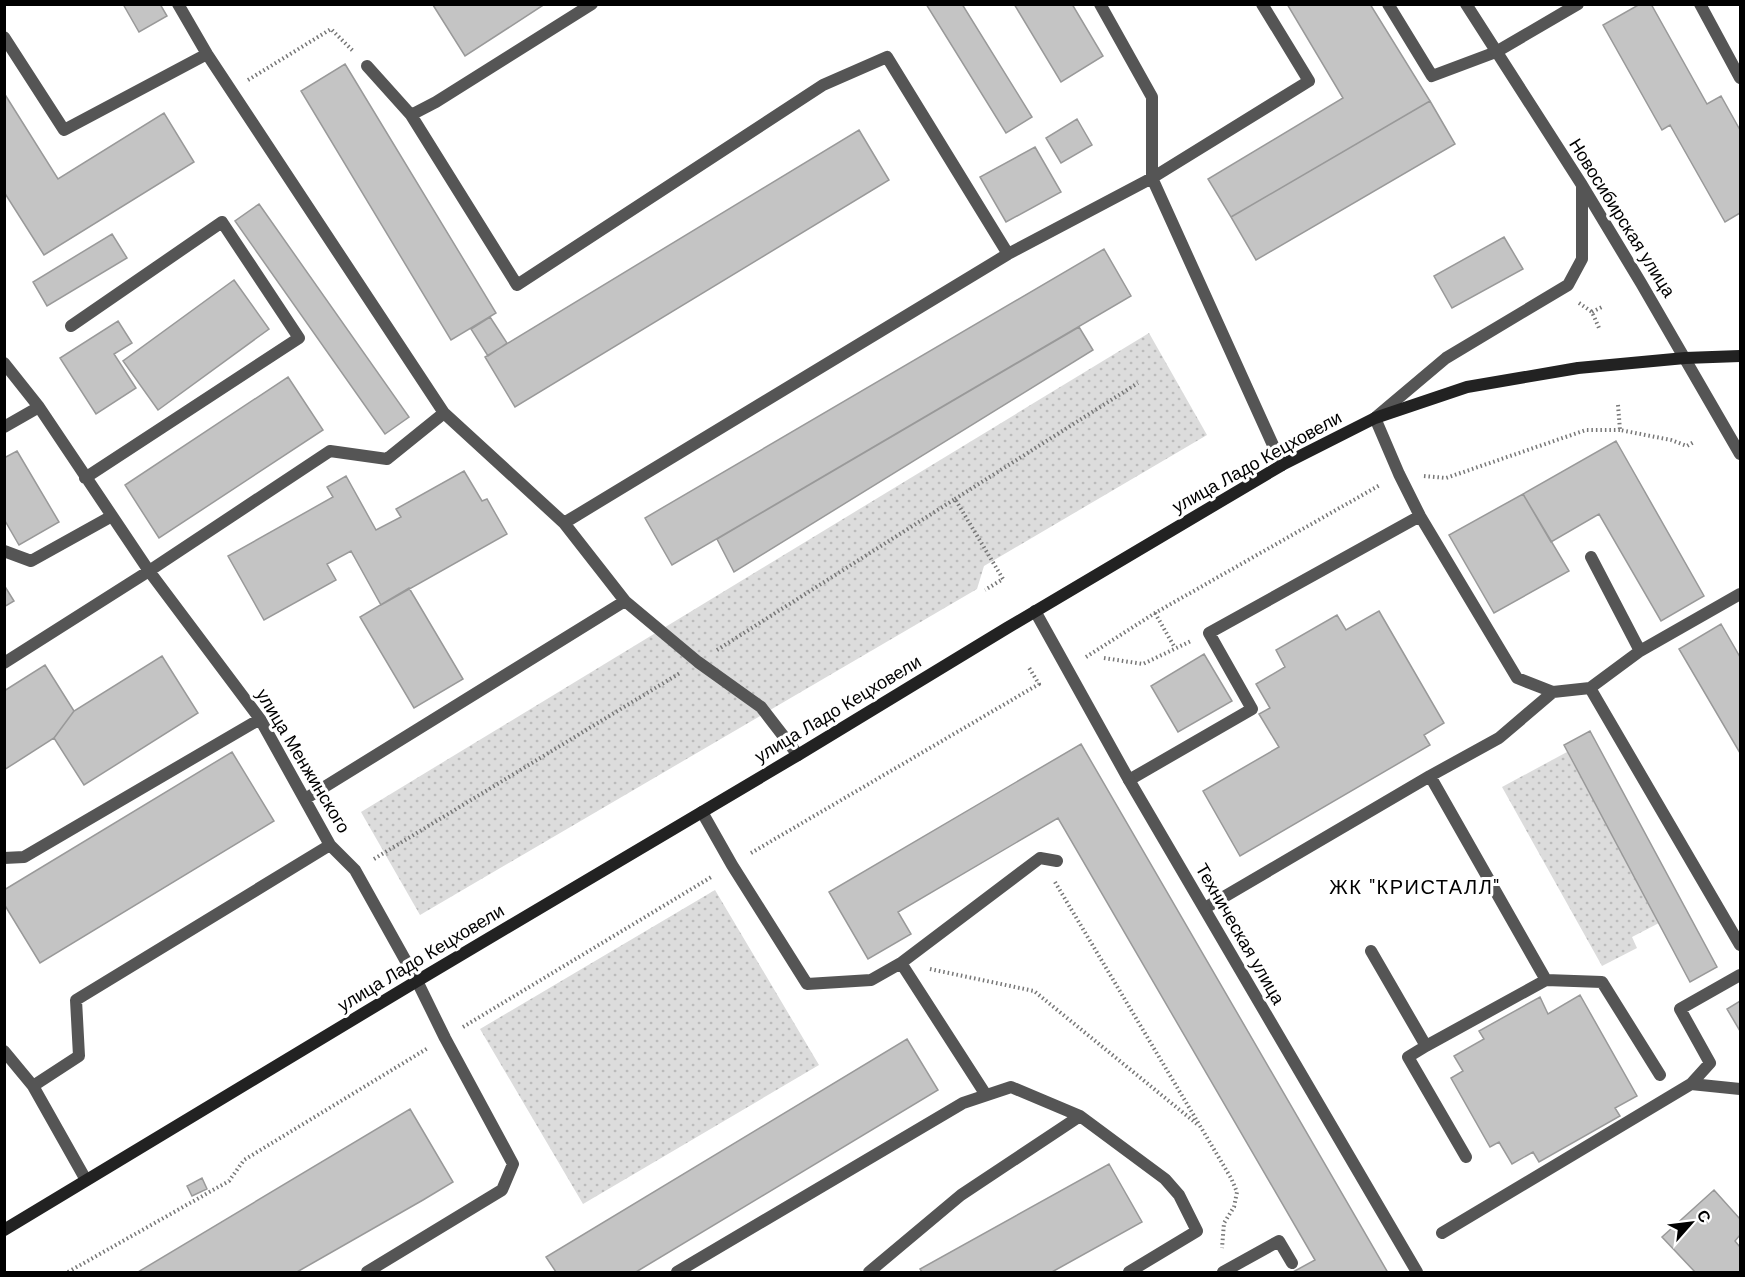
<svg xmlns="http://www.w3.org/2000/svg" width="1745" height="1277" viewBox="0 0 1745 1277" font-family="'DM Sans',sans-serif">
  <style>
    .grass { fill: url(#grass-dots) }
    .building { fill: #c4c4c4; stroke: #999; stroke-width: 1.5 }
    .lines { fill: none; stroke-linecap: round; stroke-linejoin: round }
    .path { stroke: #777; stroke-width: 4; stroke-dasharray: 1.5 3; stroke-linecap: butt }
    .lane { stroke: #555; stroke-width: 12 }
    .street { stroke: #555; stroke-width: 12 }
    .secondary { stroke: #222; stroke-width: 12 }
    .labels { text-anchor: middle; dominant-baseline: central; stroke-width: 6; stroke-linejoin: round; paint-order: stroke }
    .street-label { font-size: 18px; fill: #000; stroke: #fff }
    .neighbourhood-label { font-size: 20px; letter-spacing: 1.5px; fill: #000; stroke: #fff }
  </style>
  <defs>
    <pattern id="grass-dots" width="8" height="8" patternUnits="userSpaceOnUse" patternTransform="scale(1.5)"><rect width="8" height="8" fill="#dcdcdc"/><path d="M2 2h.1M6 6h.1" fill="none" stroke="#bbb" stroke-width="1.8" stroke-linecap="round"/></pattern>
  </defs>
  <rect width="100%" height="100%" fill="#fff"/>
  <path class="grass" d="M1149 333 1207 435 984 566 977 589 420 915 361 812Z
    M1567 752 1659 923 1632 937 1637 948 1602 966 1502 787Z
    M715 890 819 1065 583 1204 480 1029Z"/>
  <path class="building" d="M123 4H160L167 16 139 32Z
    M434 4H545L465 56 433 5Z
    M926 4H962L1032 117 1006 133Z
    M1014 4H1072L1103 56 1061 82Z
    M1287 4H1370L1430 101 1231 217 1208 179 1343 98Z
    M1640 4H1651L1707 104 1721 96 1740 130V213L1725 222 1670 125 1662 130 1603 25Z
    M345 64 496 313 451 340 301 91Z
    M4 93 58 179 164 113 194 162 44 255 4 192Z
    M1430 101 1455 144 1256 260 1231 217Z
    M1077 119 1092 145 1061 163 1046 138Z
    M859 130 889 180 515 407 485 357Z
    M1035 147 1061 192 1006 222 980 177Z
    M259 204 409 417 385 434 235 221Z
    M112 234 127 258 47 306 33 282Z
    M1504 237 1523 269 1452 308 1434 276Z
    M1104 249 1131 296 672 565 645 518Z
    M234 280 269 329 158 410 123 361Z
    M490 317 507 343 488 356 471 329Z
    M118 321 132 343 114 354 136 388 96 414 60 358Z
    M1079 327 1093 350 734 572 717 539Z
    M288 377 323 430 159 538 125 485Z
    M1616 441 1704 596 1661 621 1599 514 1551 542 1523 494Z
    M17 451 59 522 19 545 4 519V458Z
    M464 471 482 501 487 499 507 534 381 605 351 551 327 564 336 580 264 620 228 556 333 497 327 487 346 476 376 530 401 517 396 509Z
    M1523 494 1569 571 1494 613 1449 535Z
    M4 585 14 601 4 607Z
    M409 588 463 679 414 708 360 617Z
    M1379 611 1444 723 1424 735 1430 745 1240 856 1203 791 1279 747 1259 714 1270 708 1256 684 1285 667 1276 650 1337 615 1346 630Z
    M1721 624 1740 657V753L1679 649Z
    M1204 654 1232 701 1178 732 1151 686Z
    M162 656 198 713 84 785 54 738 74 711Z
    M45 665 74 711 54 738 4 770V691Z
    M1590 731 1717 967 1690 982 1564 745Z
    M1081 744 1387 1271 1384 1272H1293L1315 1260 1058 818 898 912 911 934 868 959 829 892Z
    M232 752 274 821 40 963 4 904V890Z
    M1580 995 1637 1096 1615 1108 1620 1116 1539 1162 1533 1152 1512 1164 1499 1142 1490 1147 1451 1078 1463 1071 1454 1056 1484 1039 1479 1031 1540 997 1548 1014Z
    M1740 1001V1031L1727 1009Z
    M907 1039 938 1090 636 1272H556L546 1257Z
    M410 1109 453 1182 423 1200 297 1272H138Z
    M1109 1164 1142 1222 1052 1272H922L920 1269Z
    M202 1178 207 1189 192 1196 187 1186Z
    M1714 1190 1740 1219V1235L1735 1241 1740 1247V1272H1695L1662 1237Z"/>
  <g class="lines">
    <path class="path" d="M248 80 331 29 354 52
      M1579 303 1592 312 1599 328
      M1592 312 1604 306
      M1618 405 1620 430 1671 440 1687 446 1694 442
      M1424 476 1446 478 1586 430H1620
      M955 499 1138 383
      M1155 613 1175 648
      M717 650 955 499 1003 579 985 590
      M1086 657 1155 613 1380 485
      M1104 658 1143 664 1191 641
      M751 853 1039 684 1028 666
      M374 859 680 673
      M1055 882 1231 1178 1237 1192 1234 1207 1224 1223 1222 1248
      M930 969 1034 991 1197 1124
      M463 1027 713 876
      M68 1272 229 1181 244 1160 428 1048"/>
    <path class="lane" d="M178 4 207 54 444 413 564 523 625 601 698 662 761 707 798 755
      M1100 4 1152 97V178L1282 465
      M1388 4 1432 76 1496 52 1578 4
      M1700 4 1740 78
      M4 37 64 130 207 54
      M367 66 411 115 517 285 823 85 887 57 1008 254
      M411 115 436 102 592 4
      M71 326 222 222 299 338 85 478
      M4 363 39 407 149 571 260 719 330 845 355 870 417 981 445 1038 513 1164 502 1190 367 1272
      M1375 418 1399 474 1420 516 1517 678 1553 692 1590 688 1740 945
      M4 427 39 407
      M564 523 1008 254 1152 178 1309 81 1262 4
      M4 551 31 561 112 516
      M1591 557 1640 651
      M4 663 149 571 330 451 387 459 444 413
      M1590 688 1640 651 1740 594
      M1430 776 1499 738 1553 692
      M1129 780 1252 709 1209 633 1420 516
      M305 799 625 601
      M702 812 732 865 807 984 871 980 901 963 1040 858 1057 861
      M4 858 24 857 260 719
      M1205 908 1430 776 1546 980 1426 1046 1371 951
      M901 963 986 1095
      M1740 975 1680 1009 1710 1063 1691 1084 1740 1089
      M1546 980 1602 982 1660 1075
      M1426 1046 1408 1057 1466 1157
      M4 1051 33 1086 86 1180
      M33 1086 79 1056 76 1000 330 845
      M1442 1233 1691 1084
      M677 1272 963 1103 1011 1087 1080 1116 1165 1179 1179 1195 1197 1231 1129 1272
      M869 1272 961 1195 1080 1116
      M1223 1272 1279 1241 1292 1263"/>
    <path class="street" d="M1466 4 1582 185 1641 283 1740 454
      M1376 417 1446 358 1568 285 1582 259V186
      M1035 611 1129 780 1417 1272"/>
    <path class="secondary" d="M4 1230 417 981 798 755 1007 628 1282 465 1375 418 1467 387 1578 368 1685 358 1740 356"/>
  </g>
  <g class="labels">
    <g class="street-label">
      <text transform="translate(1622 218) rotate(58)">Новосибирская улица</text>
      <text transform="translate(1257 462) rotate(-29)">улица Ладо Кецховели</text>
      <text transform="translate(838 709) rotate(-31)">улица Ладо Кецховели</text>
      <text transform="translate(303 761) rotate(59)">улица Менжинского</text>
      <text transform="translate(1240 934) rotate(60)">Техническая улица</text>
      <text transform="translate(421 958) rotate(-31)">улица Ладо Кецховели</text>
    </g>
    <g class="neighbourhood-label">
      <text x="1415" y="887">ЖК "КРИСТАЛЛ"</text>
    </g>
  </g>
  <rect width="1745" height="1277" fill="none" stroke="#000000" stroke-width="12"/>
  <g transform="translate(1691 1223) rotate(62)" stroke="#ffffff" stroke-width="4.5" paint-order="stroke">
  <path d="M0-4.5L10 22L0 15L-10 22Z" fill="#000000"/>
  <text y="-9" font-size="16" font-weight="bold" text-anchor="middle" fill="#000000">С</text>
  </g>
</svg>
